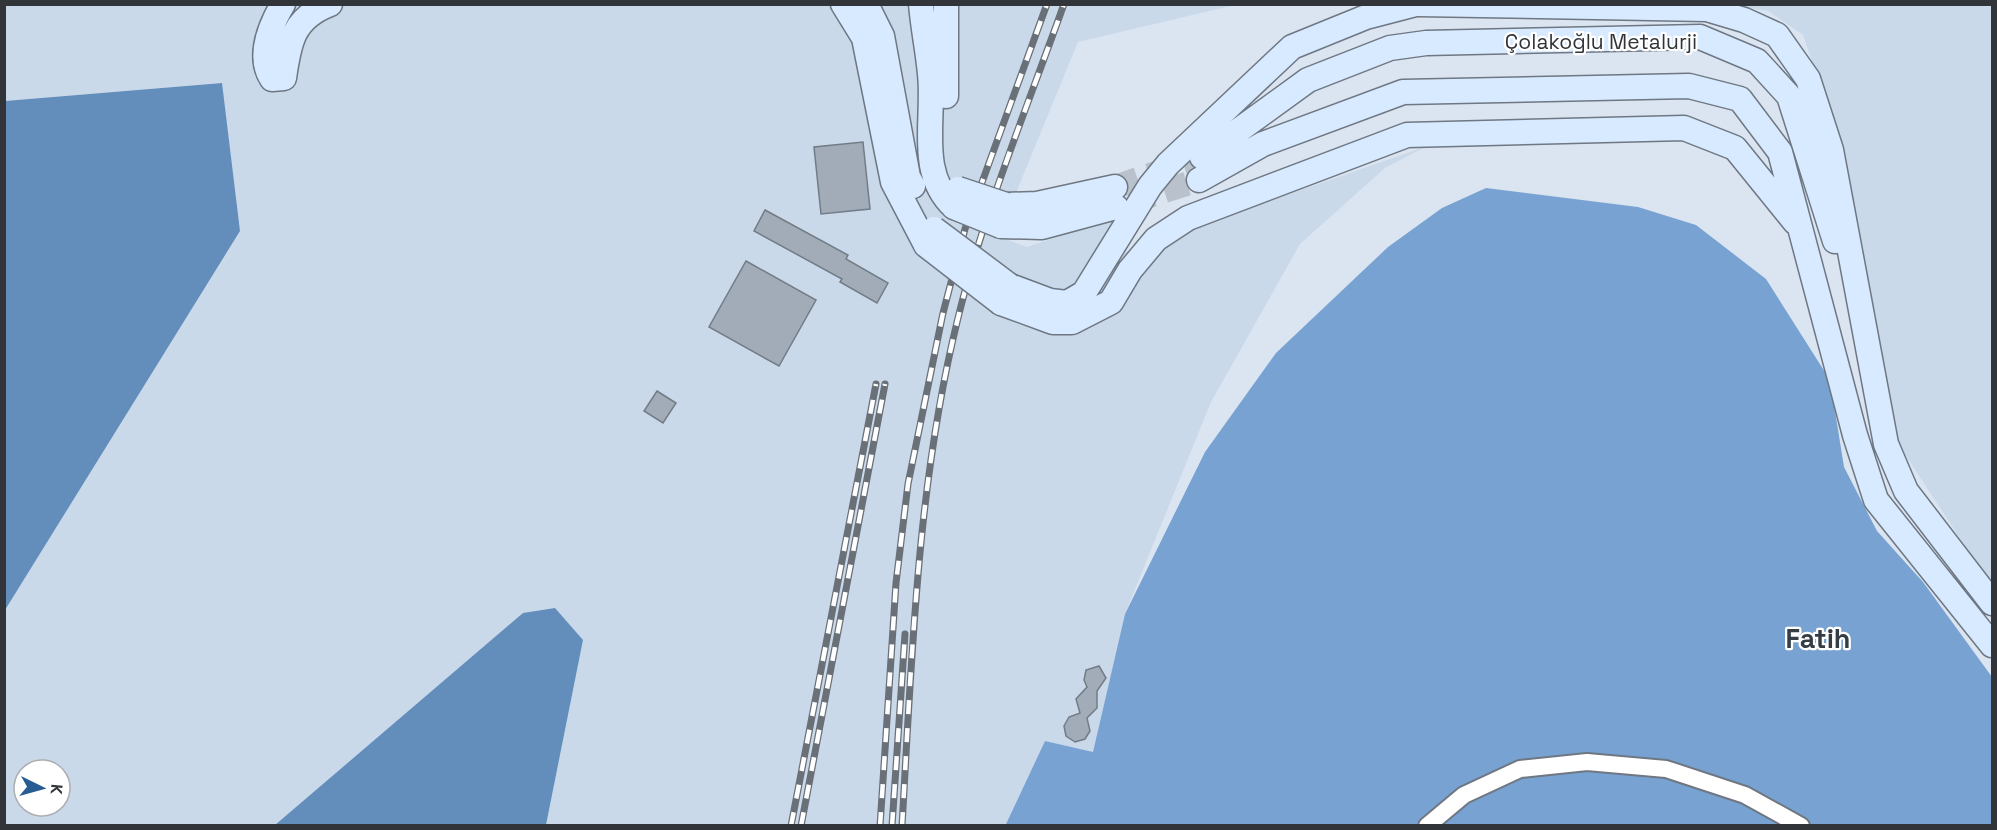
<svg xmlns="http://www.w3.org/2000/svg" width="1997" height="830" viewBox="0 0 1997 830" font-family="'Space Grotesk',sans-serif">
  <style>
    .built { fill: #cad9ea; fill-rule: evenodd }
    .forest { fill: #78a2d2 }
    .water { fill: #638dbb }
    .building { fill: #a2acb8; stroke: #727c86; stroke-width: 1.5 }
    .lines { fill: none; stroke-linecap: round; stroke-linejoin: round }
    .secondary-tunnel { stroke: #b9c2cc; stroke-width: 24; stroke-dasharray: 24 12; stroke-linecap: butt }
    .street-casing { stroke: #6e7782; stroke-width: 20 }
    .secondary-casing { stroke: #6e7782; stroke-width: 27 }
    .street { stroke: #fff; stroke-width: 16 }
    .secondary { stroke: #d7eaff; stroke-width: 24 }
    .rail-casing { stroke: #6a7077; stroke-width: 7 }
    .rail { stroke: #fff; stroke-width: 4.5; stroke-dasharray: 14; stroke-linecap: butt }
    .secondary-bridge-casing { stroke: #6e7782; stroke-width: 27; stroke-linecap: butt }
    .secondary-bridge { stroke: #d7eaff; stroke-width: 24 }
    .labels { text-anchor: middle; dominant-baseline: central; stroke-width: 4.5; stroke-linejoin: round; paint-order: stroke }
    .street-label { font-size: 21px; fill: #31353a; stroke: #fff }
    .district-label { font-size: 27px; font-weight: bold; fill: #343c46; stroke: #fff }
  </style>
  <rect width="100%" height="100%" fill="#dbe5f1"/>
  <path class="built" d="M5 5H1235L1078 42 1013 200 992 234 1027 247 1121 215 1122 253 1427 146 1385 168 1300 244 1211 402 1125 614 1093 753 1045 741 1005 825H546L583 640 523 613 275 825H5L4 610 240 231 221 83 5 101ZM24 770H60V806H24Z
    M1730 5H1992V587L1898 444 1843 153 1803 35 1768 11Z"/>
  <path class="forest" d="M1486 188 1638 207 1696 225 1766 279 1830 380 1844 467 1877 531 1923 582 1992 677V825L1005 826 1045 741 1093 752 1125 614 1205 452 1276 353 1388 247 1442 208Z"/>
  <path class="water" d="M222 83 240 231 5 610V101Z
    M555 608 583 640 546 825H275L523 613Z"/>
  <path class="building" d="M863 142 870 209 821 214 814 147Z
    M765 210 848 255 846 259 888 283 877 303 840 282 842 279 754 231Z
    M746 261 816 300 779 366 709 327Z
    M657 391 676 403 663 423 644 411Z
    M1099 666 1106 678 1097 691V708L1087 718 1090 731 1085 739 1075 742 1066 736 1064 726 1069 717 1080 713 1076 699 1087 687 1084 680 1086 670Z"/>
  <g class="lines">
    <path class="secondary-tunnel" d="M1115 187 1202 157
      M1130 202 1199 180"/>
    <defs>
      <path id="street" d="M1427 826 1464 795 1520 769 1587 762 1666 769 1745 795 1801 826"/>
      <path id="secondary" d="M283 4C270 26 257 56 272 79L284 78C289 42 293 18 330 4
        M843 4 864 38 893 182 926 245
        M866 4 882 36 908 177 913 186
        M921 4C923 28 928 51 930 74 935 119 917 173 954 207
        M1418 4 1707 9 1744 20 1777 35 1808 79 1831 150 1886 444 1906 491 1992 603
        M946 96V4
        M1202 157 1308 80 1390 48 1426 43 1700 37 1757 61 1789 96 1835 241
        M1199 180 1263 144 1403 92 1689 86 1740 99 1780 152 1855 435 1876 500 1992 645
        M1006 205 1037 204 1115 187
        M1001 226 1042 227 1116 207
        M1010 286 1050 301 1067 303 1084 293 1150 186 1168 164 1292 47 1366 17 1416 4
        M1001 303 1053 322H1072L1111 302 1130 270 1156 239 1188 218 1407 135 1684 128 1735 148 1795 222"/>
    </defs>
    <use href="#street" class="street-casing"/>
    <use href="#secondary" class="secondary-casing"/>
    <use href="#street" class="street"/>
    <use href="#secondary" class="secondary"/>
    <defs>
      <path id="rail" d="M791 826 876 384
        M801 826 885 384
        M880 826 896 583 908 484 943 313 965 229 1047 4
        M892 826 905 634
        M902 826C912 655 917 484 958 318 984 211 1027 108 1064 4"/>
    </defs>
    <use href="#rail" class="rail-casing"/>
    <use href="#rail" class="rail"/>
    <defs>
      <path id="secondary-bridge" d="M958 189 1006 205
        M954 207 1001 226
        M934 229 1010 286
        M926 245 1001 303"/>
    </defs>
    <use href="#secondary-bridge" class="secondary-bridge-casing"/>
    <use href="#secondary-bridge" class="secondary-bridge"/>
  </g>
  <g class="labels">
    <g class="street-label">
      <text x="1601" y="41">Çolakoğlu Metalurji</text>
    </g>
    <g class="district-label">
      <text x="1818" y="638">Fatih</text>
    </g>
  </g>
  <rect width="1997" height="830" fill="none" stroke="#31353a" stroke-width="12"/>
  <g transform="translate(42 788) rotate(95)"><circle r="28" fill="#ffffff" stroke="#adaeb0" stroke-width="1.5"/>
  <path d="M0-4.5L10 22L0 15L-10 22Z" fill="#255c94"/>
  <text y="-9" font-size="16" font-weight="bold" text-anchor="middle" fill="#31353a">K</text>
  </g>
</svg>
